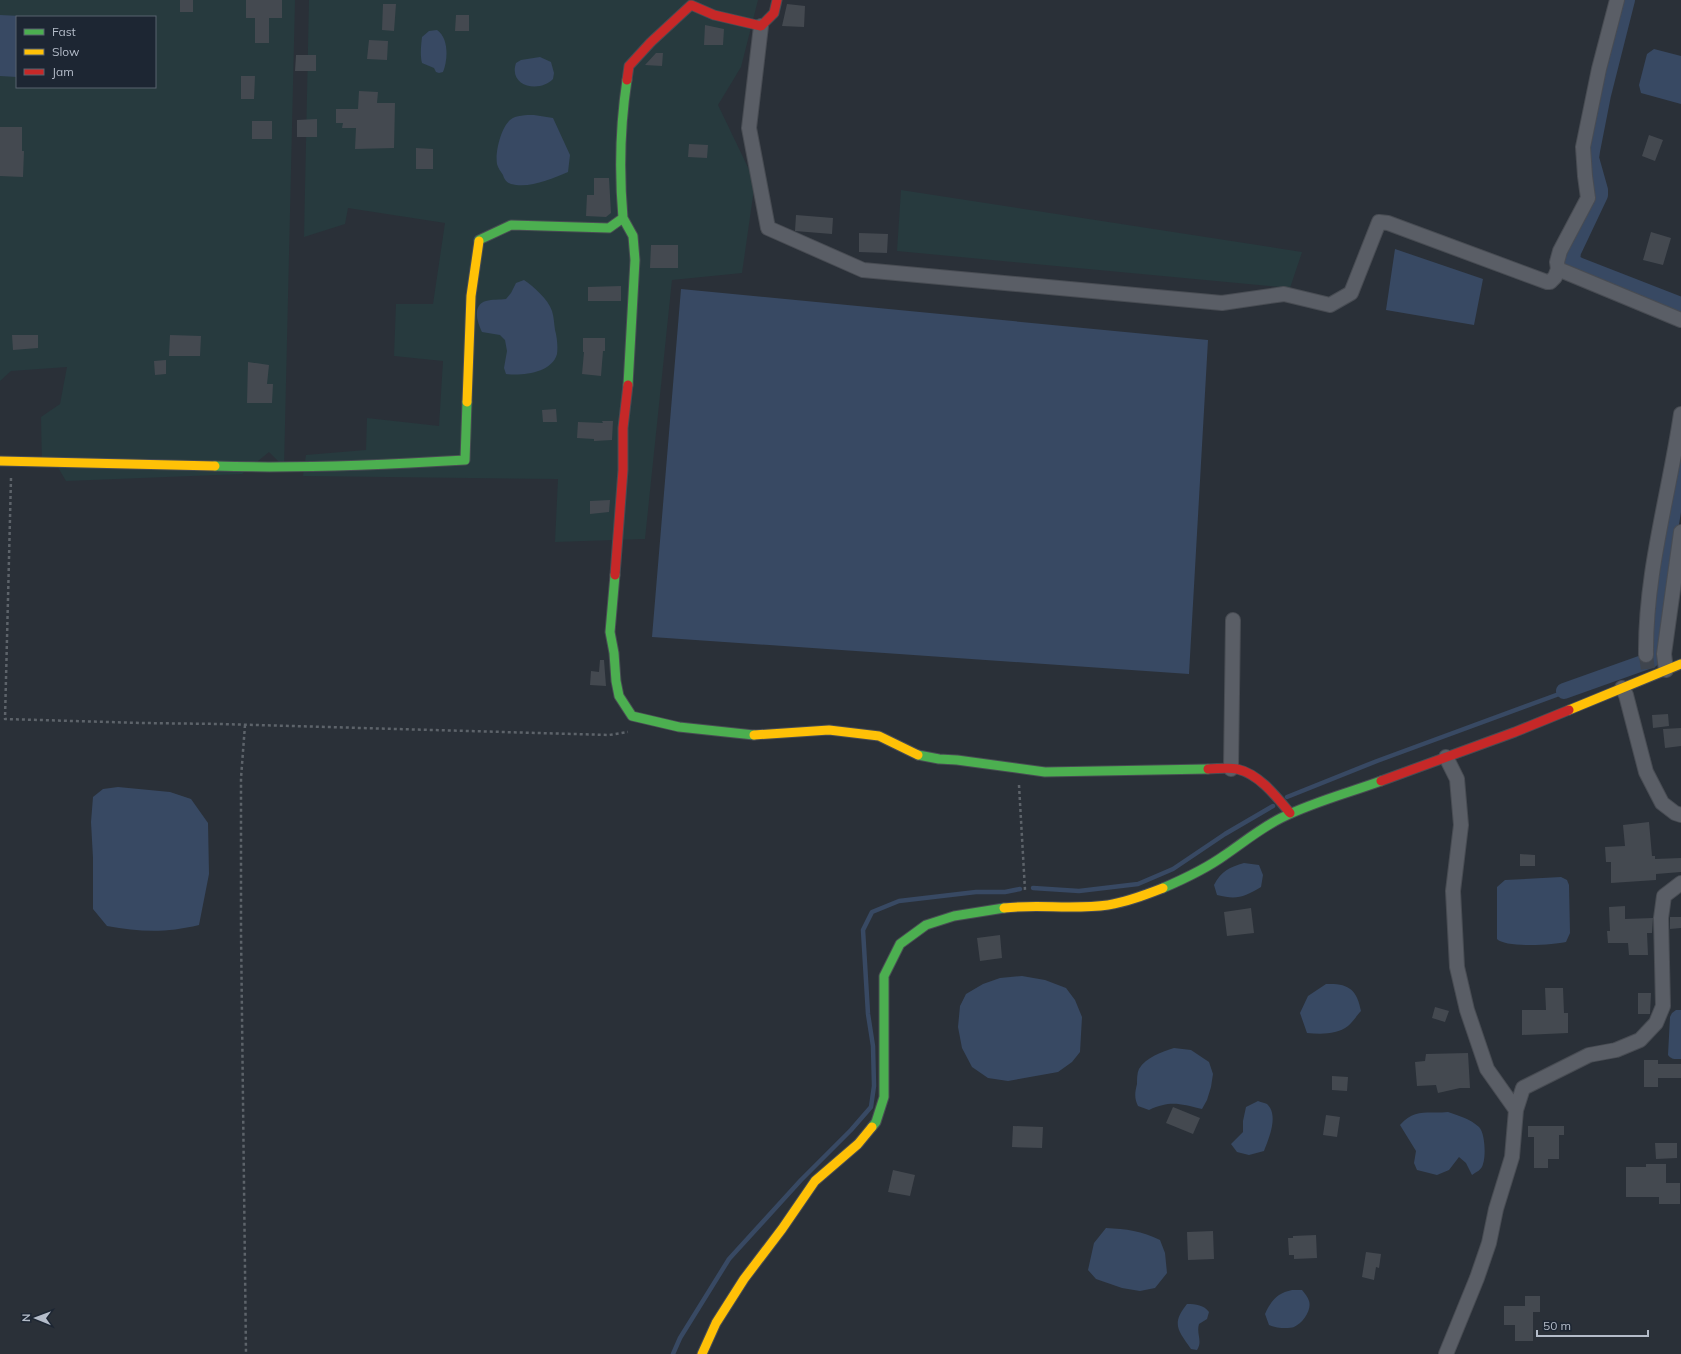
<svg xmlns="http://www.w3.org/2000/svg" width="1681" height="1354" viewBox="0 0 1681 1354" font-family="Mulish,sans-serif">
  <style>
    .green { fill: #273a3e; fill-rule: evenodd }
    .water { fill: #384963 }
    .lines { fill: none; stroke-linecap: round; stroke-linejoin: round }
    .stream { stroke: #384963; stroke-width: 4.5 }
    .canal { stroke: #384963; stroke-width: 16 }
    .building { fill: #444950 }
    .street-tunnel { stroke: #3f454e; stroke-width: 14; stroke-dasharray: 14 7; stroke-linecap: butt }
    .street-casing { stroke: #484c53; stroke-width: 16 }
    .fast-casing { stroke: #484c53; stroke-width: 11 }
    .slow-casing { stroke: #484c53; stroke-width: 11 }
    .jam-casing { stroke: #484c53; stroke-width: 11 }
    .path { stroke: #5d636a; stroke-width: 2.5; stroke-dasharray: 3 3; stroke-linecap: butt }
    .street { stroke: #5a5e66; stroke-width: 14 }
    .fast { stroke: #4caf50; stroke-width: 9 }
    .slow { stroke: #ffc107; stroke-width: 9 }
    .jam { stroke: #c62828; stroke-width: 9 }
  </style>
  <rect width="100%" height="100%" fill="#2a3038"/>
  <path class="green" d="M0 0H295L284 467 269 452 242 474 66 481 56 464 42 466 41 417 60 404 67 367 11 371 0 381ZM17 17H155V87H17Z
    M309 0H758L741 67 718 105 755 182 742 273 672 280 645 539 555 542 558 479 303 476 306 455 366 450 367 418 439 426 443 361 394 356 396 304H433L445 223 348 208 345 224 304 237Z
    M901 190 1302 252 1290 288 897 251Z"/>
  <path class="water" d="M0 15 41 17H17V77L0 76Z
    M437 30C449 38 448 60 443 72L439 73 436 72 434 68 422 63C420 55 421 46 422 37L429 31Z
    M1654 49 1681 56V104L1641 93 1639 85 1647 54Z
    M540 57 551 62 554 73 553 79C540 93 508 87 516 63L521 60Z
    M534 115 553 118 570 155 568 172C551 179 529 189 511 184 507 183 504 179 503 175 501 172 498 168 497 164 495 152 501 128 510 120 516 115 526 115 534 115Z
    M1395 249 1483 279 1474 325 1386 310Z
    M524 280C534 287 548 299 552 311 554 317 554 324 555 330 557 337 558 347 557 354 552 373 522 376 506 374L504 368 507 351 505 340 500 335 482 332C477 322 472 305 486 301 492 299 500 300 506 299L511 293 516 283Z
    M681 289 1208 340 1189 674 652 637Z
    M118 787 170 792 191 799 208 823 209 874 199 925C166 933 140 932 107 926L93 909V858L91 822 93 797 103 789Z
    M1244 863 1259 865 1263 875 1261 887C1244 897 1237 900 1217 895L1214 885C1221 871 1230 867 1244 863Z
    M1561 877 1567 880 1569 885 1570 933 1566 942C1554 945 1505 948 1497 939V887L1505 880Z
    M1022 976 1045 980 1066 988 1075 1000 1082 1017 1080 1052 1072 1062 1058 1072 1008 1081 988 1078 972 1067 962 1048 958 1027 960 1006 966 994 983 984 1000 978Z
    M1326 984C1348 983 1357 989 1361 1011 1357 1015 1353 1022 1348 1026 1337 1035 1320 1034 1307 1033L1300 1013 1308 996Z
    M1676 1010H1681V1059C1675 1059 1672 1060 1668 1055L1670 1017 1672 1013Z
    M1174 1048 1191 1050 1209 1062 1213 1074 1211 1087 1207 1100 1202 1109C1180 1104 1171 1100 1149 1110L1138 1106C1134 1098 1135 1092 1137 1084 1137 1079 1137 1073 1139 1069 1146 1057 1162 1052 1174 1048Z
    M1258 1101C1260 1102 1265 1103 1267 1104 1279 1115 1269 1138 1264 1151L1249 1155 1237 1152 1231 1144 1243 1132V1121L1246 1107Z
    M1448 1112C1460 1116 1470 1119 1479 1127 1485 1133 1486 1156 1483 1164 1482 1170 1476 1172 1472 1175L1466 1163 1459 1157 1449 1170 1437 1175 1417 1170 1414 1163 1416 1151 1400 1125C1415 1108 1428 1114 1448 1112Z
    M1106 1228C1126 1229 1142 1231 1160 1240L1165 1253 1167 1273 1155 1288 1140 1291 1122 1288 1096 1279 1088 1270 1094 1243Z
    M1292 1290H1302C1305 1294 1308 1297 1309 1301 1312 1310 1303 1323 1294 1327 1288 1329 1275 1328 1269 1325L1265 1314C1271 1300 1278 1293 1292 1290Z
    M1187 1304C1196 1304 1204 1305 1209 1312L1207 1319 1199 1324C1196 1334 1203 1341 1197 1350L1191 1349C1178 1330 1171 1324 1187 1304Z"/>
  <g class="lines">
    <path class="stream" d="M1287 797 1377 761 1570 690
      M1033 888 1079 891 1138 884 1173 869 1225 834 1273 806
      M673 1354 680 1338 729 1259 801 1180 851 1130 871 1107 874 1086 873 1046 868 1014 863 930 872 912 899 901 976 892H1005L1020 889"/>
    <path class="canal" d="M1627 0 1603 95 1592 151 1591 158 1600 190V195L1573 252 1572 261 1578 265 1681 305
      M1564 691 1651 660 1659 595 1681 464"/>
  </g>
  <path class="building" d="M180 0H193V12H180Z
    M246 0H282V18H269V43H255V18H246Z
    M383 4H396L394 31 382 30Z
    M787 4 805 6 804 27 782 26Z
    M456 15H469V31H455Z
    M705 25 724 29 723 45H704Z
    M369 40 388 41 387 60 367 59Z
    M656 53H663L662 66 645 65Z
    M296 55H316V71H295Z
    M241 76H255L254 99H241Z
    M359 91 378 92 377 103H395L394 148 355 149 356 128H342L343 123H336V109H358Z
    M317 119V137H297V120Z
    M252 121H272V139H252Z
    M0 127H22V151H24L23 177 0 176Z
    M1649 135 1663 140 1655 161 1642 156Z
    M689 144 708 145 707 158 688 157Z
    M416 148 433 149V169H416Z
    M594 178H609L611 213 606 217 586 216 587 195H594Z
    M796 215 833 218 832 234 795 231Z
    M1651 232 1671 238 1663 265 1643 260Z
    M859 233 888 234 887 253 859 252Z
    M651 245H678V268H650Z
    M621 286V301H588V287Z
    M12 335H38V348L13 350Z
    M170 335 201 336 200 356H169Z
    M583 338H605V351H603L601 376 582 374 584 352H583Z
    M166 360V374L155 375 154 361Z
    M248 362 269 365 267 384H273L272 403H247Z
    M556 409 557 422H543L542 410Z
    M602 421H613L612 440 594 441V439L577 438 578 422 603 423Z
    M610 500 609 512 590 514V501Z
    M600 660H604L606 686 590 685 591 671 599 672Z
    M1668 714 1669 726 1653 728 1652 715Z
    M1681 728V746L1665 748 1663 729Z
    M1649 822 1652 856H1655V859L1681 858V872L1656 874V880L1611 883V862H1606L1605 847 1625 846 1623 825Z
    M1520 854 1535 855V866H1520Z
    M1625 906V919L1653 918 1652 933H1647L1648 955H1629L1628 943H1608L1607 931H1610L1609 907Z
    M1251 908 1254 933 1227 936 1224 912Z
    M1670 917H1681V928L1670 929Z
    M1000 935 1002 958 980 961 977 938Z
    M1545 988H1563L1564 1013H1568V1033L1522 1035V1010H1546Z
    M1638 993H1651L1650 1014H1638Z
    M1435 1007 1449 1011 1445 1022 1432 1018Z
    M1468 1053 1470 1088H1460L1438 1093 1436 1085 1417 1086 1415 1062 1425 1061 1426 1054Z
    M1644 1060H1658V1064H1681V1078H1658V1087H1644Z
    M1332 1076 1348 1077 1347 1091 1332 1090Z
    M1173 1107 1200 1118 1193 1134 1166 1123Z
    M1326 1115 1340 1117 1337 1137 1323 1135Z
    M1013 1126 1043 1127 1042 1148 1012 1147Z
    M1528 1126H1564V1135H1559V1159H1548V1168H1534V1137H1528Z
    M1655 1143H1677V1158L1656 1159Z
    M1646 1164H1666V1183H1680V1204H1659V1197H1626V1167H1646Z
    M893 1170 915 1175 910 1196 888 1192Z
    M1213 1231 1214 1259 1188 1260 1187 1232Z
    M1316 1235 1317 1258 1294 1259V1255H1289L1288 1238H1293V1236Z
    M1366 1252 1381 1254 1379 1268 1376 1267 1374 1280 1362 1277Z
    M1525 1296H1540V1312H1533V1341H1515V1325H1504V1306H1525Z"/>
  <g class="lines">
    <path class="street-tunnel" d="M1646 655 1649 677"/>
    <defs>
      <path id="street" d="M1617 0 1599 69 1583 147 1585 176 1588 198 1560 251 1557 262 1558 269 1681 320
        M761 26 749 128 768 228 863 270 1222 303 1284 294 1330 305 1351 293 1379 222 1388 223 1547 282H1550L1555 277 1558 269
        M1646 655C1645 573 1669 495 1681 414
        M1666 670 1664 654 1681 532
        M1622 688 1626 695 1646 772 1662 803 1675 813 1681 815
        M1446 757 1457 779 1461 825 1453 891 1457 967 1467 1010 1487 1069 1516 1110
        M1231 769 1233 620
        M1446 1354 1477 1278 1489 1243 1496 1209 1512 1157 1516 1110 1523 1088 1589 1055 1616 1050 1640 1040 1656 1023 1663 1006 1661 918 1664 896 1681 883"/>
      <path id="fast" d="M623 218 633 236 635 260 628 385
        M479 241V240L511 225 609 228 623 218C619 172 620 126 627 80
        M215 466C298 469 382 465 465 460L467 402
        M615 575 610 632 614 653 616 681 619 696 632 716 679 727 754 735
        M918 755 939 759 957 760 1045 772 1208 769
        M1163 888C1184 879 1207 868 1225 855 1244 842 1261 828 1281 818 1313 802 1348 793 1381 781
        M872 1127 876 1122 884 1097V976L900 944 926 925 954 916 1004 908"/>
      <path id="slow" d="M467 402 471 296 479 241
        M0 461 215 466
        M1569 710 1681 664
        M754 735 829 730 879 736 918 755
        M1004 908C1038 904 1073 910 1108 905 1127 902 1145 895 1163 888
        M702 1354 716 1323 744 1279 782 1229 815 1181 858 1144 872 1127"/>
      <path id="jam" d="M627 80 629 66 651 42 691 5 714 15 761 26 774 13 777 0
        M615 575 623 470V428L628 385
        M1208 769C1217 769 1228 767 1237 769 1259 774 1276 796 1290 813
        M1381 781 1515 732 1569 710"/>
    </defs>
    <use href="#street" class="street-casing"/>
    <use href="#fast" class="fast-casing"/>
    <use href="#slow" class="slow-casing"/>
    <use href="#jam" class="jam-casing"/>
    <path class="path" d="M11 478 5 719 142 723 221 724 609 735 628 732
      M245 725 241 778V932L246 1354
      M1019 785 1025 890"/>
    <use href="#street" class="street"/>
    <use href="#fast" class="fast"/>
    <use href="#slow" class="slow"/>
    <use href="#jam" class="jam"/>
  </g>
  <rect x="16" y="16" width="140" height="72" fill="#1d2633" stroke="#59626f"/>
  <rect x="24" y="29" width="20" height="6" fill="#4caf50" stroke="#59626f"/>
  <text x="52" y="36" font-size="12" fill="#b4bcc9">Fast</text>
  <rect x="24" y="49" width="20" height="6" fill="#ffc107" stroke="#59626f"/>
  <text x="52" y="56" font-size="12" fill="#b4bcc9">Slow</text>
  <rect x="24" y="69" width="20" height="6" fill="#c62828" stroke="#59626f"/>
  <text x="52" y="76" font-size="12" fill="#b4bcc9">Jam</text>
  <g transform="translate(36 1318) rotate(271)" stroke="#1d2633" stroke-width="3" paint-order="stroke">
  <path d="M0-3L7 15L0 10L-7 15Z" fill="#b4bcc9"/>
  <text y="-6" font-size="11" font-weight="bold" text-anchor="middle" fill="#b4bcc9">N</text>
  </g>
  <path d="M1537 1330v6h111v-6" fill="none" stroke="#b4bcc9" stroke-width="2"/>
  <text x="1543" y="1330" font-size="12" fill="#b4bcc9" stroke="#1d2633" stroke-width="3" paint-order="stroke">50 m</text>
</svg>
